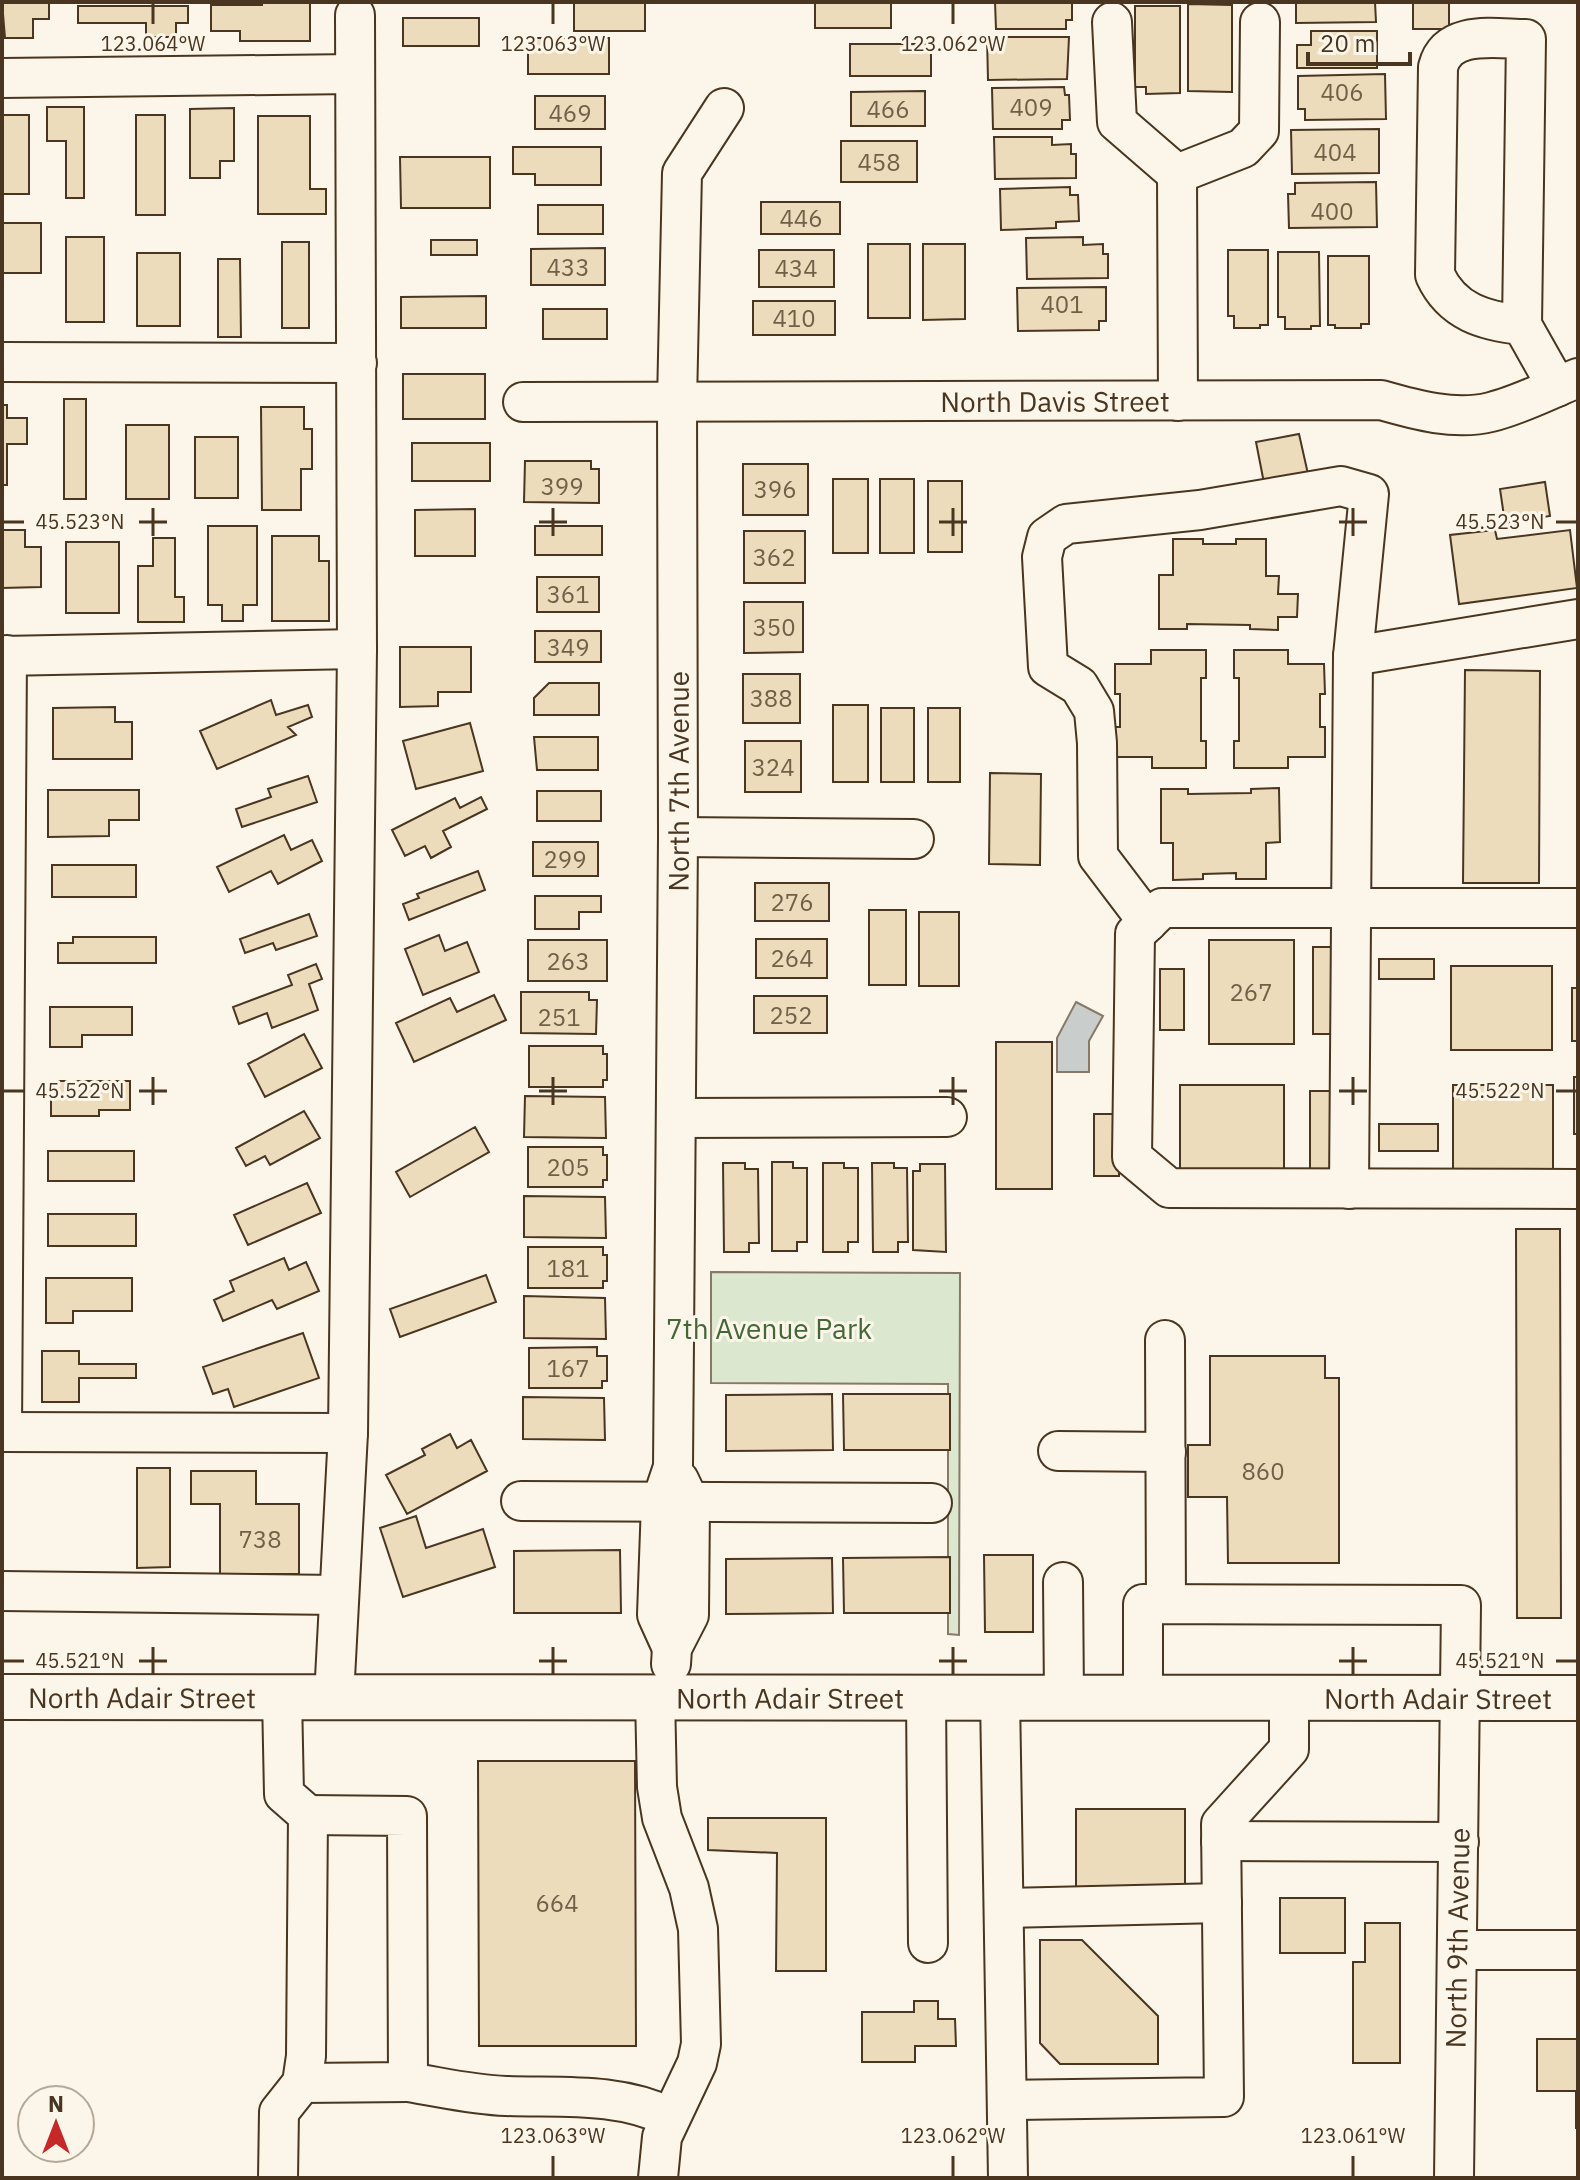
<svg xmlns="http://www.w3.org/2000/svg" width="1580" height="2180" viewBox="0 0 1580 2180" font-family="'IBM Plex Sans',sans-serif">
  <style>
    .green { fill: #dce7d0; stroke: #887966; stroke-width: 2 }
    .water { fill: #c9cecd; stroke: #887966; stroke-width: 2 }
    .building { fill: #ecdcbc; stroke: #4a3520; stroke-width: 2 }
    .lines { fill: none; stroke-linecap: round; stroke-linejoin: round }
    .minor-casing { stroke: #4a3520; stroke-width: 42 }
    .highway-casing { stroke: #4a3520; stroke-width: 48 }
    .minor { stroke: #fbf6e9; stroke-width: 38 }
    .highway { stroke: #fbf6e9; stroke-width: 44 }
    .ticks { fill: none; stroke: #4a3520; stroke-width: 3 }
    .labels { text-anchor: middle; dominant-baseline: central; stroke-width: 6; stroke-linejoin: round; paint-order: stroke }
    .number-label { font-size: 24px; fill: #725f47 }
    .street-label { font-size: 28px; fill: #4a3520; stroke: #fbf6e9 }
    .park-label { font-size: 28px; fill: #436837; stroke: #fbf6e9 }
    .ticks-label { font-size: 20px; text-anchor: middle; fill: #4a3520; stroke: #fbf6e9; stroke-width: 6; stroke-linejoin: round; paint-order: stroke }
  </style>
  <rect width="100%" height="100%" fill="#fbf6e9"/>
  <path class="green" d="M711 1272 960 1273 959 1635 948 1634V1384L711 1383Z"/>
  <path class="water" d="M1076 1002 1103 1016 1089 1041V1072H1057V1038Z"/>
  <path class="building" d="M2 2H49V19H33V38H5Z
    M262 2H310V41H240V31H211V5H262Z
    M574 2H645V31H574Z
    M815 2H891V28H815Z
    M995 2H1072V20H1066V29H996Z
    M1296 2H1375L1376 22 1296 23Z
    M1413 2H1449V29H1413Z
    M1188 4 1232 5V92L1188 91Z
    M78 6H188V23H176V37H146V23H78Z
    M1135 6H1180V93L1146 94V87H1135Z
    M403 18H479V46H403Z
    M1311 31H1377V68H1297V45H1311Z
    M987 37H1069L1067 79 988 80Z
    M528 38H609V74H528Z
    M850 44H931V76H850Z
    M1385 74 1386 119 1305 120V109H1298V76Z
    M1064 87 1065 95H1069L1070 120H1062V129H993L992 88Z
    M925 91V126H851V92Z
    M535 96H605V129H535Z
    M47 107H84V198H66V141H47Z
    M234 108V161H220V178H190V109Z
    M2 115H29V194H3V198Z
    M136 115H165V215H136Z
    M258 116H310V189H326V214H258Z
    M1379 129V173L1292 174 1291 130Z
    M994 137H1052V145L1071 144V154H1076V178L995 179Z
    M841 141H917V182H841Z
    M513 147H601V185H535V174H513Z
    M400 157H490V208H401Z
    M1376 182 1377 227 1289 228 1288 194H1295V183Z
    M1070 187V195H1078L1079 221 1056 222V228L1001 230 1000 189Z
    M761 202H840V234H761Z
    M538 205H603V234H538Z
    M2 223H41V273H2Z
    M66 237H104V322H66Z
    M1083 237V245L1103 244V254H1108V278L1027 279 1026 238Z
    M431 240H477V255H431Z
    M282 242H309V328H282Z
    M868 244H910V318H868Z
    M923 244H965V319L923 320Z
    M605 248V285H531V249Z
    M759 250H834V287H759Z
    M1228 250H1268V325H1260V328H1234V316H1228Z
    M1278 252H1319L1320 326H1311V329H1285V317H1278Z
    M137 253H180V326H137Z
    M1328 256H1369V324H1361V328H1335V325H1328Z
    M218 259H240L241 337H218Z
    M1106 287V321H1099V330L1018 331 1017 288Z
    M486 296V328H401V297Z
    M753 301H835V335H753Z
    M543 309H607V339H543Z
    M403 374H485V419H403Z
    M64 399H86V499H64Z
    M2 405H7V418H27V444H7V485H2Z
    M261 407H304V429H312V469H301V510H262Z
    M126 425H169V499H126Z
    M1299 434 1308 474 1264 483 1256 442Z
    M195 437H238V498H195Z
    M412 443H490V481H412Z
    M525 461H591V469H599V503L524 502Z
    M743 464H808V515H743Z
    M833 479H868V553H833Z
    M880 479H914V553H880Z
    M928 481H962V552H928Z
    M1545 482 1550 516 1505 523 1500 489Z
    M475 509V556H415V510Z
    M208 526H257V605H243V621H222V605H208Z
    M535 526H602V555H535Z
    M2 530H25V547H41V587L2 588Z
    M1495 530 1497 539 1570 530 1577 588 1459 604 1450 535Z
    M744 531H805V583H744Z
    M272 536H319V561H329V621H272Z
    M153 538H175V597H184V622H138V566H153Z
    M1173 539H1203V544H1236V539H1266V576H1279L1278 594H1298L1297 617H1278V630L1250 629V625L1187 624V629H1159V575H1173Z
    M66 542H119V613H66Z
    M537 577H599V612H537Z
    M744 602H803V652L744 653Z
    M535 631H601V662H535Z
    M400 647H471V692H438V706L400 707Z
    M1151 650H1206V678H1201V741H1206V768H1152V757H1115V727H1120V694H1115V664H1151Z
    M1234 650H1288V664H1324L1325 694H1320V727H1325V757H1288V768H1234V741H1239V678H1234Z
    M1465 670 1540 671 1539 883H1463Z
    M743 674H800V723H743Z
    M549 683H599V715H534V698Z
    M271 700 276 715 308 705 312 717 288 727 296 735 217 769 200 731Z
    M833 705H868V782H833Z
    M115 707V722H132V759H53V708Z
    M881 708H914V782H881Z
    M928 708H960V782H928Z
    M470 723 483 771 416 789 403 741Z
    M534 737H598V770H537Z
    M745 741H801V792H745Z
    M990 773 1041 774 1040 865 989 864Z
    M308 776 317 802 242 827 236 809 271 797 268 789Z
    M1279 788 1280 842 1266 843V879H1236V873L1203 874V879L1173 880V843H1161V789H1188V794L1251 793V789Z
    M48 790H139V820H109V836L48 837Z
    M537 791H601V821H537Z
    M481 797 487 809 443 831 451 847 431 858 425 846 405 856 392 830 455 798 460 808Z
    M284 835 291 850 312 840 322 861 278 884 271 871 229 892 217 867Z
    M533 842H598V876H533Z
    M52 865H136V897H52Z
    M478 871 485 890 409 920 403 904 419 898 417 894Z
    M755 883H829V921H755Z
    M535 896H601V912H579V929H535Z
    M869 910H906V985H869Z
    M919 912H959V986H919Z
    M309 914 317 936 276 950 273 943 245 953 240 939Z
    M439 935 445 951 467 942 479 972 423 995 405 949Z
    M73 937H156V963H58V943H73Z
    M756 939H827V978H756Z
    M528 940H607V981H528Z
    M1209 940H1294V1044H1209Z
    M1313 947H1339V1034H1313Z
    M1379 959H1434V979H1379Z
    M316 964 322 979 309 984 318 1010 272 1028 267 1013 239 1024 233 1007 292 985 288 975Z
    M1451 966H1552V1050H1451Z
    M1160 969H1184V1030H1160Z
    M1572 988H1578V1041H1572Z
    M521 992H589V1000H597L596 1034 521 1033Z
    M494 995 506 1020 414 1062 396 1023 450 998 457 1012Z
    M754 996H827V1033H754Z
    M50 1007H132V1035H82V1047H50Z
    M304 1034 322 1068 265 1097 248 1064Z
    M996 1042H1052V1189H996Z
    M529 1046H603V1054H607V1080H603V1087H529Z
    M1574 1077H1578V1134H1574Z
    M51 1081H130V1110H99V1116H51Z
    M1180 1085H1284V1169H1180Z
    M1453 1085H1553V1170H1453Z
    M1310 1091H1339V1172H1310Z
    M525 1096 605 1097 606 1138 524 1137Z
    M304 1111 320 1138 270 1165 265 1156 246 1166 236 1148Z
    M1094 1114H1119V1176H1094Z
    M1379 1124H1438V1151H1379Z
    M475 1127 489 1152 410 1197 396 1172Z
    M528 1147H603V1155H607V1180H603V1187H528Z
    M48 1151H134V1181H48Z
    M772 1162H793V1168H807V1242H797V1251H772Z
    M723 1163H745V1169H758L759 1243H749V1252H724Z
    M823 1163H844V1168H858V1242H848V1252H823Z
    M872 1163H894V1168H907L908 1242H898V1252H873Z
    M920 1164H945L946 1252 913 1250V1171H920Z
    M307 1183 321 1213 248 1245 234 1215Z
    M524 1196 605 1197 606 1238 524 1237Z
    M48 1214H136V1246H48Z
    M1516 1229H1560L1561 1618H1517Z
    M528 1247H603V1255H607V1281H603V1288H528Z
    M284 1258 289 1270 306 1262 319 1291 277 1309 272 1300 223 1321 214 1300 234 1291 230 1281Z
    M486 1275 496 1302 400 1337 390 1309Z
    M46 1278H132V1311H73V1323H46Z
    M524 1296 605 1298 606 1339 524 1338Z
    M303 1333 319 1378 234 1407 228 1389 213 1394 203 1367Z
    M597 1347V1356H607V1381H602V1388H529V1348Z
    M42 1351H79V1364H136V1378H79V1402H42Z
    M1210 1356H1325V1378H1339V1563H1228L1227 1497H1188V1445H1210Z
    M832 1394 833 1450 726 1451V1395Z
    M843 1394H950V1450H844Z
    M523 1397 604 1398 605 1440 523 1439Z
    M450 1434 457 1448 471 1440 487 1471 407 1514 386 1475 425 1455 422 1449Z
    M137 1468H170V1567L137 1568Z
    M191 1471H256V1504H299V1574H220V1504H191Z
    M416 1516 426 1548 483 1529 495 1567 403 1597 380 1528Z
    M620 1550 621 1613H514V1551Z
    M984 1555H1033V1632H985Z
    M950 1557V1613H844L843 1558Z
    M832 1558 833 1613 726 1614V1559Z
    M478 1761H635L636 2046H479Z
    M1076 1809H1185V1892H1076Z
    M708 1818H826V1971H776L777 1853 708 1850Z
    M1280 1898H1345V1953H1280Z
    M1365 1923H1400V2063H1353V1962H1365Z
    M1040 1940H1082L1158 2016V2064H1060L1040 2043Z
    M914 2001H938V2019H955L956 2046H915V2062H862V2012H914Z
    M1537 2039H1578V2128H1576V2091H1537Z"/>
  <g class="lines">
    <defs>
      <g id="minor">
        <path d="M1112 22 1117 122 1177 174"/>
        <path d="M2 78 355 74"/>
        <path d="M1177 174 1178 401"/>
        <path d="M1177 174 1243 148 1259 131 1260 22"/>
        <path d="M1522 325C1484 321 1452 312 1435 275L1438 67C1448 29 1496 39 1526 39L1522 325 1557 387"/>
        <path d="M2 362 357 363"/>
        <path id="s1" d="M523 402 1381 400C1416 410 1455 421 1491 412 1520 405 1550 389 1578 378"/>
        <path d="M2 656 357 649"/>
        <path d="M1353 656 1578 619"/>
        <path d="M678 837 914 839"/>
        <path d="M1578 908H1162L1135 934 1132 1157 1169 1188 1578 1189"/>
        <path d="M1148 922 1098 856 1097 743 1094 711 1079 686 1048 667 1042 557 1047 537 1066 524 1200 510 1341 486 1369 494 1353 656 1349 1189"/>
        <path d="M676 1118 947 1117"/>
        <path d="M1165 1340 1166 1604"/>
        <path d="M2 1432 7 655"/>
        <path d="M2 1432 348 1433"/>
        <path d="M1058 1451 1166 1452"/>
        <path d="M521 1501 932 1503"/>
        <path d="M1063 1582 1064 1697"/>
        <path d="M2 1591 339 1595"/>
        <path id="s2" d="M672 1648 657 1615 661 1503 673 1467 678 837 677 402 682 173 724 108"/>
        <path d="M671 1664 672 1648 689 1615 690 1503 679 1480"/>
        <path d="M655 1696 657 1787 662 1818 689 1888 698 1929 701 2044 697 2063 662 2137 658 2178"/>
        <path d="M334 1697 348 1433 357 649 355 15"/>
        <path d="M926 1697 928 1943"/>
        <path d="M1000 1697 1008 2178"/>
        <path d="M1143 1697V1604L1461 1605 1454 2178"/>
        <path d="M1221 1841 1459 1842"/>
        <path d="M1004 1908 1222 1903"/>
        <path d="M1457 1950H1578"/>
        <path d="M408 2082C440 2087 473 2095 506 2096 561 2098 618 2092 669 2117"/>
        <path d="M302 2083 408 2082 407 1816 308 1815"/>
        <path d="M1007 2100 1224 2097 1221 1824 1289 1749V1698"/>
        <path d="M278 2178 279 2112 302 2083 306 2056 308 1815 284 1794 282 1697"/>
      </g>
      <g id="highway">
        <path id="s3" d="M2 1697 1578 1698"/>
      </g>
    </defs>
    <use href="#minor" class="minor-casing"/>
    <use href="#highway" class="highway-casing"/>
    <use href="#minor" class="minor"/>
    <use href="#highway" class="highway"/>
  </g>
  <path class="ticks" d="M153 4V24M553 4V24M953 4V24M153 508V536M553 508V536M953 508V536M1353 508V536M4 522H24M139 522H167M539 522H567M939 522H967M1339 522H1367M1556 522H1576M153 1077V1105M553 1077V1105M953 1077V1105M1353 1077V1105M4 1091H24M139 1091H167M539 1091H567M939 1091H967M1339 1091H1367M1556 1091H1576M153 1647V1675M553 1647V1675M953 1647V1675M1353 1647V1675M4 1661H24M139 1661H167M539 1661H567M939 1661H967M1339 1661H1367M1556 1661H1576M553 2156V2176M953 2156V2176M1353 2156V2176"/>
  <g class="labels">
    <g class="number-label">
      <text x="1342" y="92">406</text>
      <text x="1031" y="107">409</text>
      <text x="888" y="109">466</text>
      <text x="570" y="113">469</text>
      <text x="1335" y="152">404</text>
      <text x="879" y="162">458</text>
      <text x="1332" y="211">400</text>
      <text x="801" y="218">446</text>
      <text x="568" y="267">433</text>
      <text x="796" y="268">434</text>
      <text x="1062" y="304">401</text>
      <text x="794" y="318">410</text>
      <text x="562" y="486">399</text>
      <text x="775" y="489">396</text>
      <text x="774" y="557">362</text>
      <text x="568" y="594">361</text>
      <text x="774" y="627">350</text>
      <text x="568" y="647">349</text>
      <text x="771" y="698">388</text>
      <text x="773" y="767">324</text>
      <text x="565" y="859">299</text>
      <text x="792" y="902">276</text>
      <text x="792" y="958">264</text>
      <text x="568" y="961">263</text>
      <text x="1251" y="992">267</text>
      <text x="791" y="1015">252</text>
      <text x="559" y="1017">251</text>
      <text x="568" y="1167">205</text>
      <text x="568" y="1268">181</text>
      <text x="568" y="1368">167</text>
      <text x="1263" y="1471">860</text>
      <text x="260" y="1539">738</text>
      <text x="557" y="1903">664</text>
    </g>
    <g class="street-label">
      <text stroke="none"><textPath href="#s1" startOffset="532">North Davis Street</textPath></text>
      <text stroke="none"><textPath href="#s2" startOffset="872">North 7th Avenue</textPath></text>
      <text stroke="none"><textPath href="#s3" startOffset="788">North Adair Street</textPath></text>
      <text stroke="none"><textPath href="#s3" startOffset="140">North Adair Street</textPath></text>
      <text stroke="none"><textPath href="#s3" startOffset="1436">North Adair Street</textPath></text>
      <text transform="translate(1457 1938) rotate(-89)">North 9th Avenue</text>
    </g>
    <g class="park-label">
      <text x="769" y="1328">7th Avenue Park</text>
    </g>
  </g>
  <g class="ticks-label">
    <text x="153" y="51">123.064°W</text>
    <text x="553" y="51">123.063°W</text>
    <text x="953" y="51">123.062°W</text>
    <text x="80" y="529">45.523°N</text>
    <text x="1500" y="529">45.523°N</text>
    <text x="80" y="1098">45.522°N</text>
    <text x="1500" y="1098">45.522°N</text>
    <text x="80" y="1668">45.521°N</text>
    <text x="1500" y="1668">45.521°N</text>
    <text x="553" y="2143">123.063°W</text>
    <text x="953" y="2143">123.062°W</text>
    <text x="1353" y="2143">123.061°W</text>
  </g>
  <rect width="1580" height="2180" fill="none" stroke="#4a3520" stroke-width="8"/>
  <g transform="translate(56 2124)"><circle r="38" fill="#fbf6e9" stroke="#b4a999" stroke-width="2"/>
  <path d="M0-6L14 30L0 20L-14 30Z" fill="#c62828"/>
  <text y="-12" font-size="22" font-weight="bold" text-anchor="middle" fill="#4a3520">N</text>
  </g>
  <path d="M1308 52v12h102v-12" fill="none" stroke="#4a3520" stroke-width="4"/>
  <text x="1320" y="52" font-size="24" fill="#4a3520" stroke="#fbf6e9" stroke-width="6" paint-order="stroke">20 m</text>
</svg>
